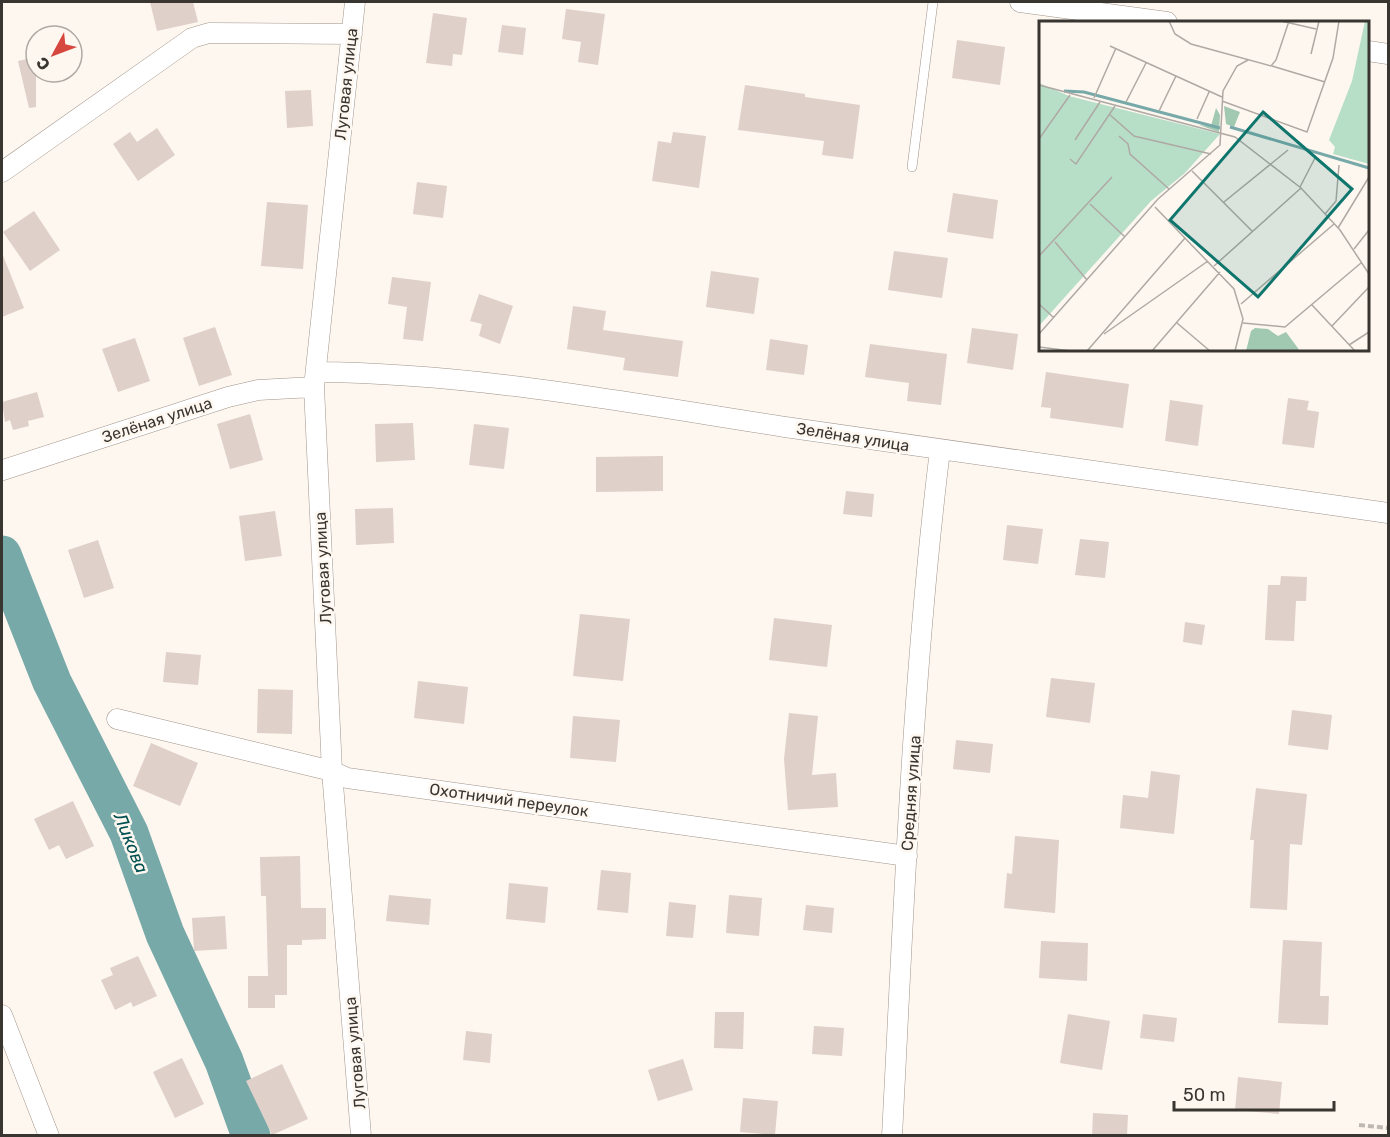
<svg xmlns="http://www.w3.org/2000/svg" width="1390" height="1137" viewBox="0 0 1390 1137" font-family="Rubik,sans-serif">
  <style>
    .lines { fill: none; stroke-linecap: round; stroke-linejoin: round }
    .river { stroke: #77a9a9; stroke-width: 39 }
    .building { fill: #dfd0c9 }
    .lane-casing { stroke: #a0948a; stroke-width: 10 }
    .street-casing { stroke: #a0948a; stroke-width: 21 }
    .path { stroke: #beb8b2; stroke-width: 4; stroke-dasharray: 6 3; stroke-linecap: butt }
    .lane { stroke: #fff; stroke-width: 9 }
    .street { stroke: #fff; stroke-width: 20 }
    .labels { text-anchor: middle; dominant-baseline: central; stroke-width: 5; stroke-linejoin: round; paint-order: stroke }
    .street-label { font-size: 16px; fill: #393530; stroke: #fef7f0 }
    .water-label { font-size: 18px; font-style: italic; fill: #004f51; stroke: #fef7f0 }
    .inset-river { fill: none; stroke: #77a9a9; stroke-width: 3 }
    .inset-road { fill: none; stroke: #afa9a3; stroke-width: 1.5 }
    .view { fill: #0f766e; fill-opacity: 0.15; stroke: #0f766e; stroke-width: 3 }
    .inset-edge { fill: none; stroke: #393530; stroke-width: 3 }
  </style>
  <rect width="100%" height="100%" fill="#fef7f0"/>
  <g class="lines">
    <path class="river" d="M2 555 52 682 129 833 165 934 224 1061 251 1136"/>
  </g>
  <path class="building" d="M150 2H193L198 22 157 31Z
    M566 9 605 14 598 65 578 62 581 42 562 39Z
    M433 13 467 18 462 55 453 54 452 66 426 63Z
    M502 25 526 28 523 55 498 52Z
    M957 40 1005 47 1000 85 952 78Z
    M36 57V107L29 108 18 61Z
    M745 85 805 94V97L860 105 853 159 822 155 824 141 738 130Z
    M311 90 313 126 287 128 285 91Z
    M157 128 175 155 138 181 113 144 130 132 137 142Z
    M673 132 706 136 699 188 652 181 658 141 671 143Z
    M417 182 447 186 443 218 413 214Z
    M953 193 998 200 993 239 947 232Z
    M267 202 308 205 303 269 261 266Z
    M34 211 60 250 30 271 3 232Z
    M894 251 948 258 942 298 888 290Z
    M2 253 24 308 2 317Z
    M711 271 759 278 754 314 706 307Z
    M392 277 431 282 423 341 403 339 407 307 388 304Z
    M479 294 513 306 500 344 479 336 482 324 470 321Z
    M573 306 606 311 603 330 683 341 678 377 623 370 625 358 567 349Z
    M215 327 232 375 199 386 183 338Z
    M972 328 1018 334 1013 370 967 363Z
    M135 338 150 381 118 392 102 349Z
    M770 339 808 345 804 375 766 370Z
    M870 344 947 354 941 405 907 401 909 383 865 377Z
    M1046 372 1129 384 1123 428 1050 418 1051 408 1041 407Z
    M37 392 44 417 28 421 29 426 13 430 10 420 5 422 2 402Z
    M1288 398 1309 401 1307 410 1319 412 1314 448 1282 444Z
    M1170 400 1203 405 1198 446 1165 441Z
    M250 414 263 460 230 469 217 424Z
    M413 423 415 460 376 462 375 424Z
    M474 424 509 428 504 469 469 465Z
    M663 456V491L596 492V457Z
    M846 491 874 494 872 517 843 514Z
    M393 508 394 543 356 545 355 509Z
    M275 511 282 556 245 561 239 516Z
    M1007 525 1043 529 1038 564 1003 560Z
    M1080 539 1109 542 1105 578 1075 575Z
    M98 540 114 588 84 598 68 550Z
    M1281 576 1307 577 1306 601H1296L1294 641 1265 640 1268 585H1280Z
    M580 614 630 619 623 681 573 676Z
    M774 618 832 625 827 667 769 660Z
    M1185 622 1205 625 1202 645 1183 642Z
    M166 652 201 655 198 685 163 682Z
    M1051 678 1095 683 1090 723 1046 717Z
    M418 681 468 687 464 724 414 718Z
    M258 689 293 690 292 734 257 733Z
    M1292 710 1332 715 1328 750 1288 745Z
    M789 713 818 716 812 775 836 773 838 807 788 810 784 759Z
    M573 716 620 720 616 762 570 758Z
    M956 740 993 744 990 773 953 769Z
    M151 743 198 763 180 806 133 786Z
    M1151 771 1180 775 1174 834 1120 828 1123 795 1148 798Z
    M1256 788 1307 794 1302 845 1290 844 1287 910 1250 908 1254 840H1250Z
    M73 801 94 846 66 859 59 845 49 850 34 819Z
    M1015 836 1059 840 1055 913 1004 908 1007 873 1012 874Z
    M300 856 301 908H326V939L302 940V945H287V995H275V1008H248V976H268L266 896H261L260 857Z
    M601 870 631 873 628 913 597 910Z
    M509 883 548 887 545 923 506 919Z
    M389 895 431 899 429 925 386 921Z
    M729 895 762 898 759 936 726 933Z
    M669 902 696 905 693 938 666 936Z
    M806 905 834 908 832 933 803 930Z
    M225 916 227 949 194 951 192 918Z
    M1283 940 1322 942 1320 996H1329L1328 1025 1278 1023Z
    M1041 941 1088 943 1087 981 1039 978Z
    M138 956 157 996 133 1007 131 1002 115 1010 101 980 113 975 110 968Z
    M715 1012H744L743 1049 714 1048Z
    M1068 1014 1110 1021 1102 1070 1060 1063Z
    M1143 1014 1177 1018 1174 1042 1140 1038Z
    M814 1026 844 1028 842 1056 812 1054Z
    M466 1031 492 1034 490 1063 463 1060Z
    M182 1058 204 1104 175 1118 153 1072Z
    M683 1059 693 1090 658 1101 648 1070Z
    M282 1064 308 1119 272 1135 246 1081Z
    M1238 1077 1282 1082 1279 1114 1235 1110Z
    M743 1098 778 1101 775 1135 740 1132Z
    M1093 1113 1128 1115 1127 1136H1092Z"/>
  <g class="lines">
    <defs>
      <path id="lane" d="M912 167 933 2"/>
      <path id="street" d="M355 2 314 387 332 771 361 1136
        M1020 2 1167 22
        M1368 51 1388 54
        M2 172 192 38 209 33 352 34
        M316 372C473 373 630 403 785 427 986 457 1187 486 1388 513
        M3 470 228 397 258 390 314 387
        M117 719 332 771 347 778 907 856
        M2 1015 49 1136
        M892 1136C904 907 912 677 940 450"/>
    </defs>
    <use href="#lane" class="lane-casing"/>
    <use href="#street" class="street-casing"/>
    <path class="path" d="M1359 1125 1388 1128"/>
    <use href="#lane" class="lane"/>
    <use href="#street" class="street"/>
  </g>
  <g class="labels">
    <g class="street-label">
      <text transform="translate(346 84) rotate(-84)">Луговая улица</text>
      <text transform="translate(157 420) rotate(-18)">Зелёная улица</text>
      <text transform="translate(853 437) rotate(9)">Зелёная улица</text>
      <text transform="translate(323 568) rotate(-93)">Луговая улица</text>
      <text transform="translate(911 793) rotate(-86)">Средняя улица</text>
      <text transform="translate(509 800) rotate(8)">Охотничий переулок</text>
      <text transform="translate(355 1053) rotate(-95)">Луговая улица</text>
    </g>
    <g class="water-label">
      <text transform="translate(131 843) rotate(68)">Ликова</text>
    </g>
  </g>
  <g transform="translate(1039 21)">
    <rect width="330" height="330" fill="#fef7f0"/>
    <path d="M326 0H330V143L294 133 296 126 290 119 313 60ZM0 62 30 75 181 113 146 152 112 180 0 305Z" fill="#b7dfc7"/>
    <path d="M185 85 201 91 195 106 187 103ZM177 87 181 94 180 111 160 104 172 105ZM216 307 229 308 239 315 247 311 261 330H207L212 310Z" fill="#a1c8b1"/>
    <path class="inset-river" d="M25 70 45 71 181 107M191 106 330 147"/>
    <path class="inset-road" d="M130 0 136 13 152 23 232 45 237 39 250 0M242 0 277 8M71 25 183 76M272 33 280 0M233 45 286 61M0 64 196 116 262 167 301 209 330 253M55 77 77 27M183 80 268 111 294 37 300 0M87 81 107 42M120 90 137 55M70 93 95 115 172 133M158 98 170 71M80 115 89 123 91 133 130 168M0 118 31 74M36 119 61 81M31 138 37 143 76 85M153 150 214 211M261 166 276 137M185 181 249 129M51 183 86 216M116 186 195 268 204 298 196 330M286 193 297 180 300 144M299 207 330 156M16 221 48 259M315 228 330 209M0 235 73 156M175 245 262 167M0 283 15 297M202 283 295 203M273 284 316 330M138 302 171 330M204 302 246 306 322 242M293 305 330 266M0 313 119 178 181 124 184 70 198 45 209 39M65 313 169 240M310 324 330 311M0 326 32 330M48 330 146 217M113 330 181 251"/>
    <path class="view" d="M224 91 313 168 219 276 131 199Z"/>
    <rect width="330" height="330" class="inset-edge"/>
  </g>
  <rect width="1390" height="1137" fill="none" stroke="#393530" stroke-width="6"/>
  <g transform="translate(54 54) rotate(229)"><circle r="28" fill="#fef7f0" stroke="#afa9a3" stroke-width="1.5"/>
  <path d="M0-4.5L10 22L0 15L-10 22Z" fill="#d6473f"/>
  <text y="-9" font-size="16" font-weight="bold" text-anchor="middle" fill="#393530">С</text>
  </g>
  <path d="M1174 1101v9h160v-9" fill="none" stroke="#393530" stroke-width="3"/>
  <text x="1183" y="1101" font-size="18" fill="#393530" stroke="#fef7f0" stroke-width="4.5" paint-order="stroke">50 m</text>
</svg>
